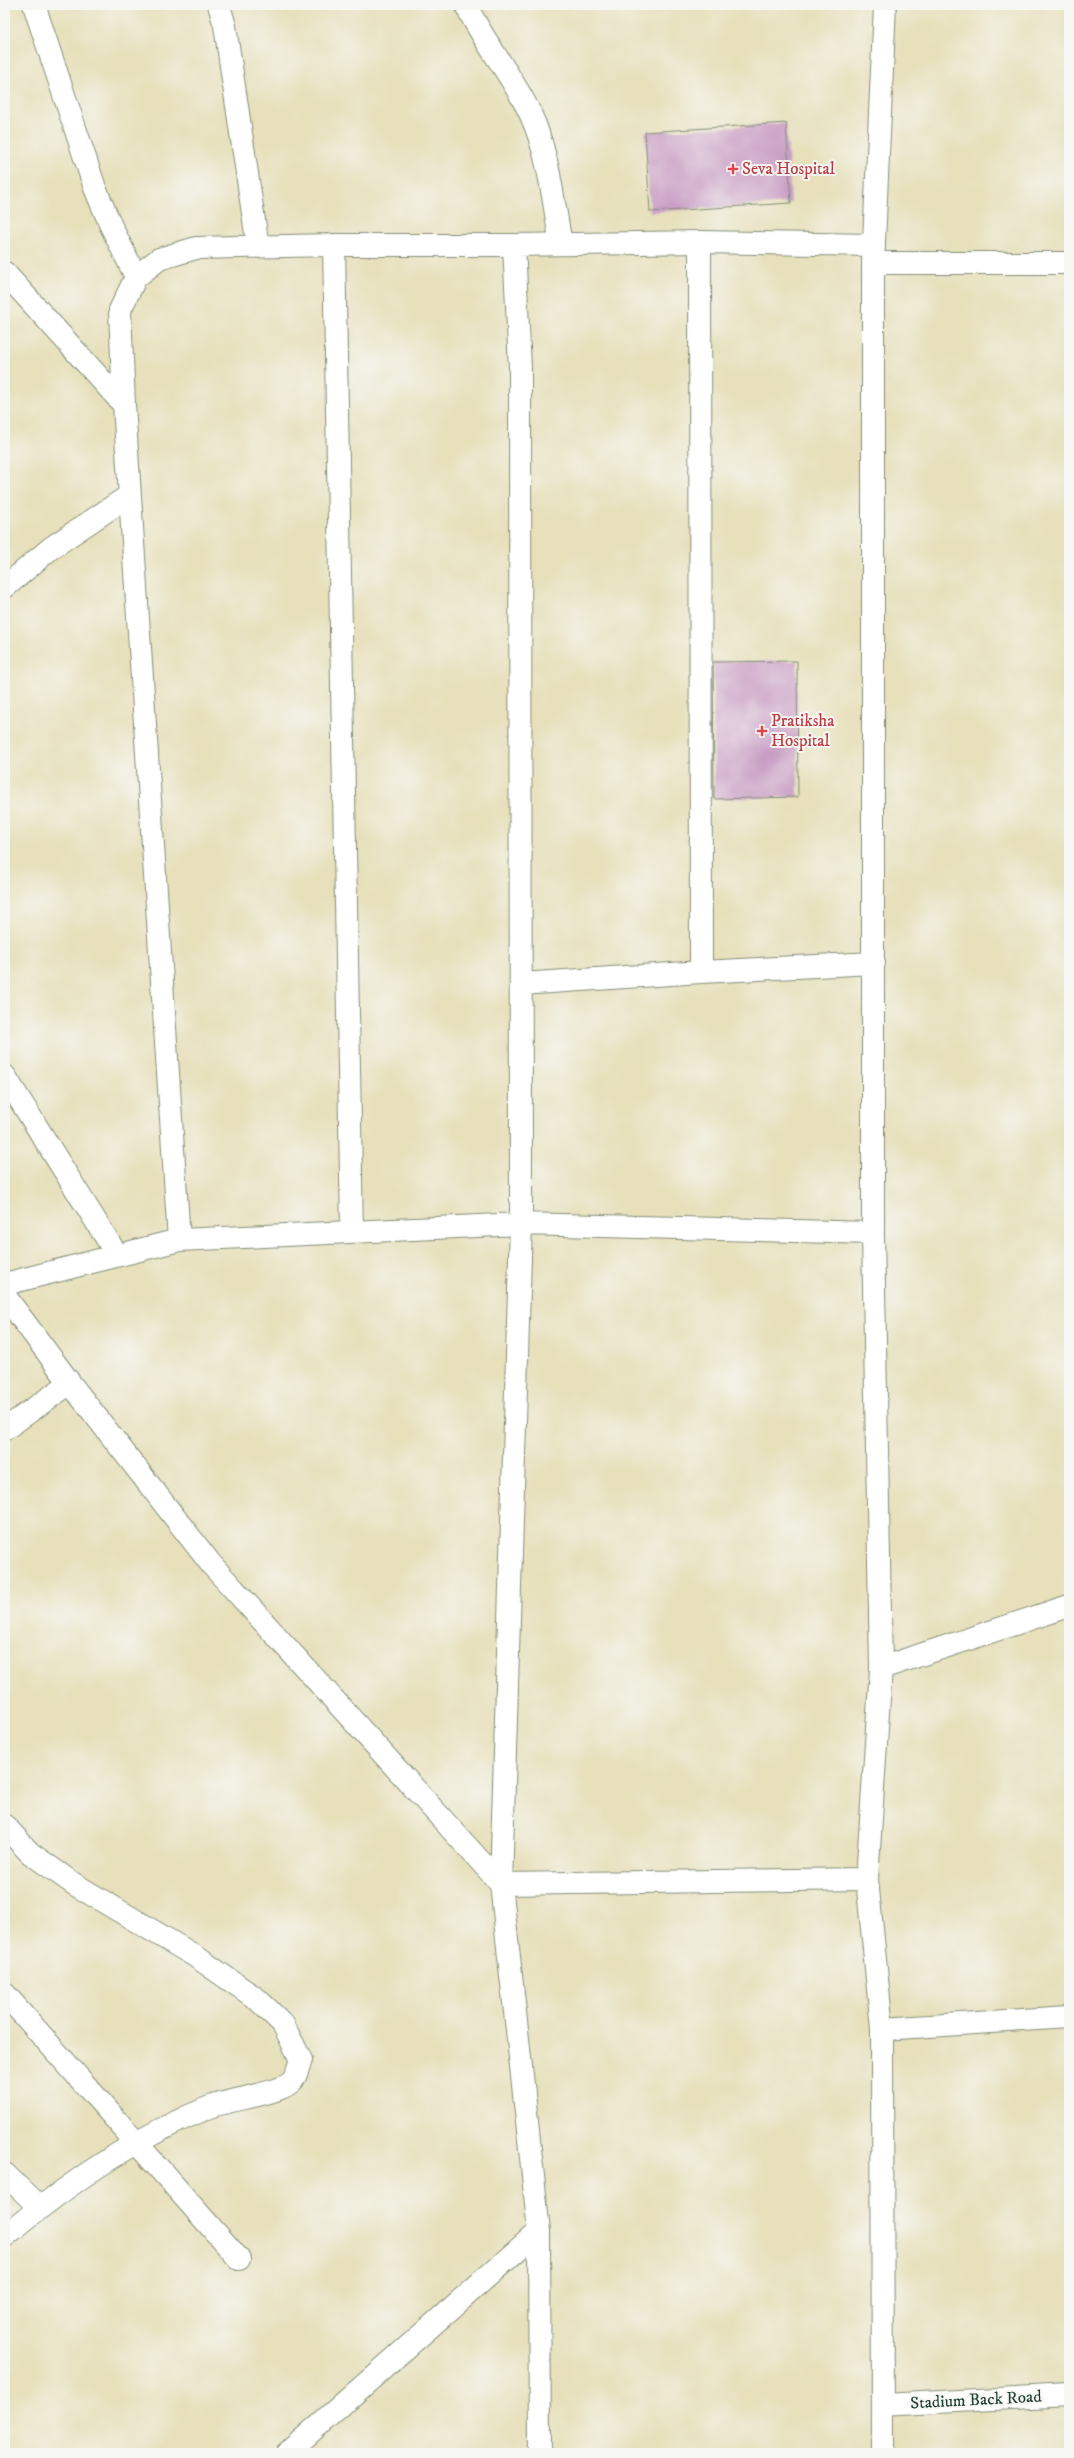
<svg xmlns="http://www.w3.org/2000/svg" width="1074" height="2458" viewBox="0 0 1074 2458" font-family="'IM FELL DW Pica',serif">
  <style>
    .building { fill: #c99ec5 }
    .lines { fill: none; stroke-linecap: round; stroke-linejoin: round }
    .minor-casing { stroke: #838e78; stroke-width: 24 }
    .major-casing { stroke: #838e78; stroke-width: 24 }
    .minor { stroke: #fff; stroke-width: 22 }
    .major { stroke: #fff; stroke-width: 22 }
    .health-dot { fill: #e0444e; stroke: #f6f6f2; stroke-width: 1.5 }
    .labels { text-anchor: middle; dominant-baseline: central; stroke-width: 4; stroke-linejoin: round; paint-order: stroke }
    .health-label { font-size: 17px; fill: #be3a42; stroke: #f6f6f2; text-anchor: start }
    .street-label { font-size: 17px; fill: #1f3d34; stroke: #f6f6f2 }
  </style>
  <rect width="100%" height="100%" fill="#f6f6f2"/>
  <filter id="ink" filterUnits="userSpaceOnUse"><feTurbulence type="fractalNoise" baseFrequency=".025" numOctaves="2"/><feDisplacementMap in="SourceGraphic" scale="8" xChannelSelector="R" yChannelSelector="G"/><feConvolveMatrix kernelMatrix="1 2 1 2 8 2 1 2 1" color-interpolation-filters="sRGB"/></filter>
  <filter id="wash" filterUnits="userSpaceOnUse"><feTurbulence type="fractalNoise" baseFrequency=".012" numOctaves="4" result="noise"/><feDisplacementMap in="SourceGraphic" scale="16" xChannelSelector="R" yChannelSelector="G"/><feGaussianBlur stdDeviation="0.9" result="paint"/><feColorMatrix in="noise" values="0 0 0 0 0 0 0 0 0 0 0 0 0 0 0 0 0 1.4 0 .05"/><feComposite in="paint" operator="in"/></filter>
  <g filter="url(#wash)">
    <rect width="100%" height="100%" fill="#e7e0bb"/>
    <g id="blocks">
      <path class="building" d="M786 123 791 203 650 212 645 132Z
        M797 661 798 797 714 799 713 662Z"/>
    </g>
  </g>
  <g filter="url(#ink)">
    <use href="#blocks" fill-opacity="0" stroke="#838e78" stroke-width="1"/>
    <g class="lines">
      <defs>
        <path id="minor" d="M34 5 95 188 111 226 136 277
          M219 5 225 26 258 247
          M466 5C484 43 512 75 530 113 549 154 553 200 561 244
          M700 242 701 972 874 963
          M334 245 352 1232
          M514 245 520 368 521 1224 501 1884 539 2231 540 2453
          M873 263H1069
          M5 273 124 405
          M5 587 51 548 130 495
          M521 984 701 972
          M5 1076 117 1255
          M873 1233 521 1224 179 1240 124 405 120 310 136 277 159 259 196 248 334 245H514L700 242 874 245
          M5 1284 179 1240
          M5 1296 70 1383 211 1564 501 1884 867 1879
          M5 1429 70 1383
          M881 1668 1069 1606
          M5 1826 30 1853 74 1884 195 1956 257 1999 283 2024 301 2060C298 2066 297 2075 293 2080 283 2094 229 2099 210 2107 135 2137 67 2184 5 2236
          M5 1994 239 2259
          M882 2029 1069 2017
          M5 2174 39 2207
          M883 2405 1069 2395
          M287 2453 539 2231"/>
        <path id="major" d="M883 2453 882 2029 867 1879 881 1668 873 1233V263L885 5"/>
      </defs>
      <use href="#minor" class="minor-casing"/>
      <use href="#major" class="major-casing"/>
      <use href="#minor" class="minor"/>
      <use href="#major" class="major"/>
    </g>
  </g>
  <g class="health-dot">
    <path d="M731 163h4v4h4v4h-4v4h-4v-4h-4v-4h4z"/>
    <path d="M760 725h4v4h4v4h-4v4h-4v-4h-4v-4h4z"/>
  </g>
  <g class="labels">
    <g class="health-label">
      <text x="742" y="169">Seva Hospital</text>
      <text x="771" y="721">Pratiksha<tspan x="771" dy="20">Hospital</tspan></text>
    </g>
    <g class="street-label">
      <text transform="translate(976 2400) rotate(-3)">Stadium Back Road</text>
    </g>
  </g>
  <rect width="1074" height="2458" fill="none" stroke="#f6f6f2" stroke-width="20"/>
</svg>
